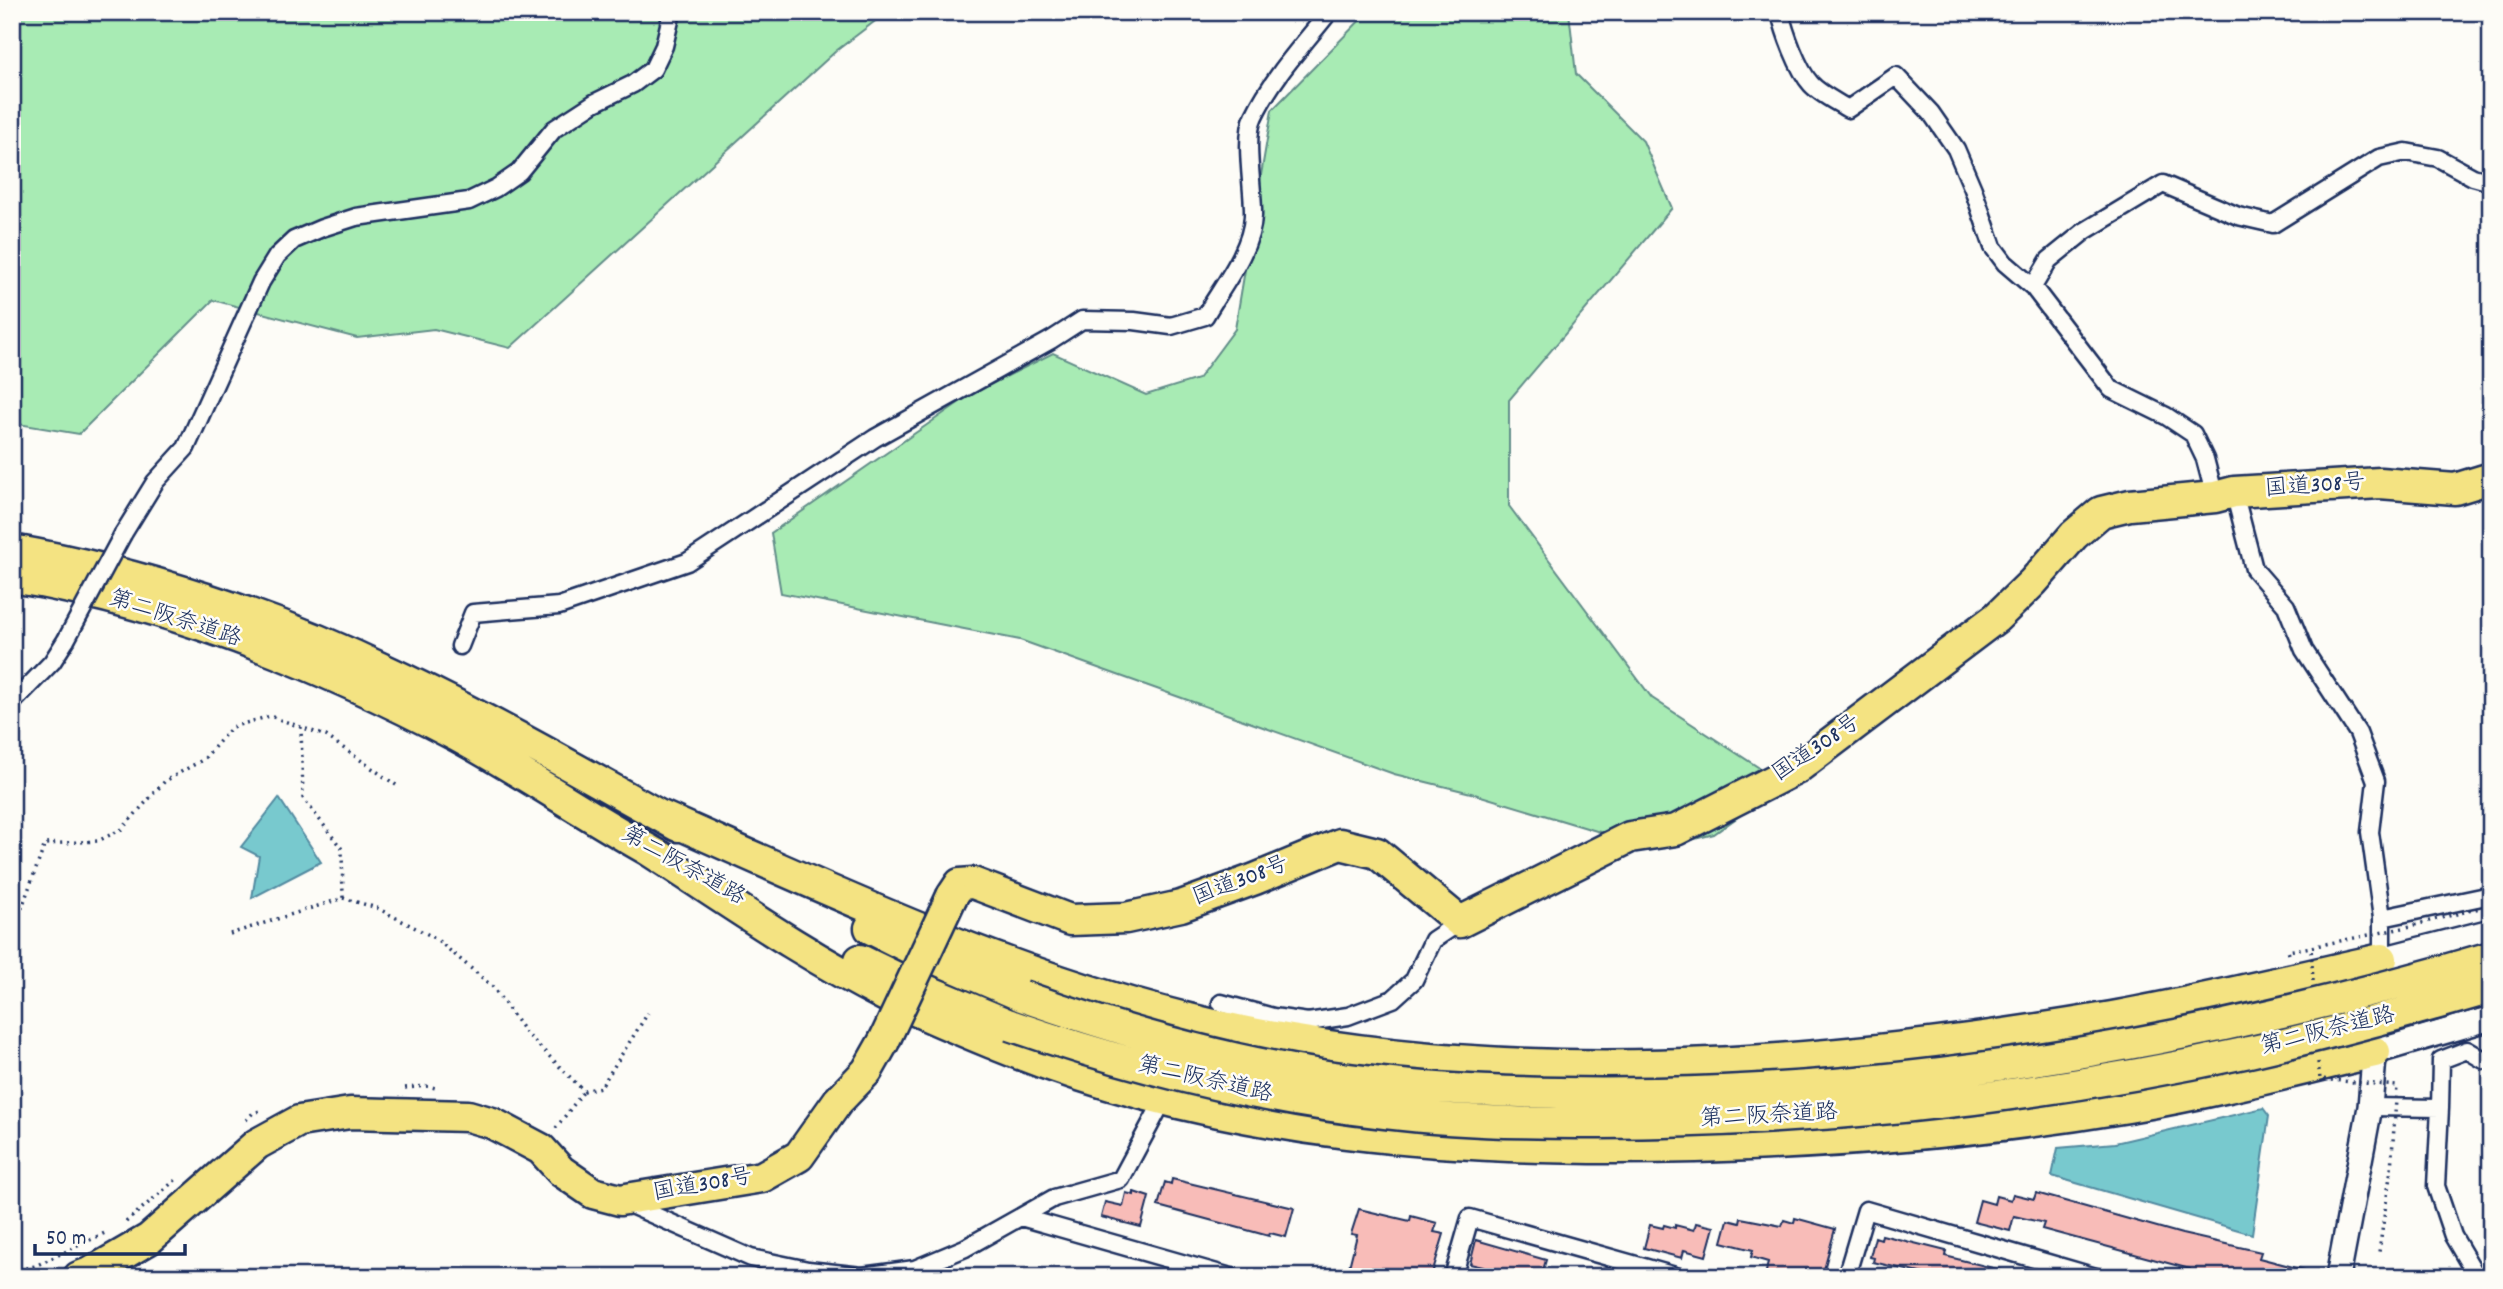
<svg xmlns="http://www.w3.org/2000/svg" width="2503" height="1289" viewBox="0 0 2503 1289" font-family="Dekko,'Klee One',sans-serif">
  <style>
    .green { fill: #a8ebb4; stroke: #628d89; stroke-width: 2 }
    .water { fill: #78c9ce; stroke: #538ba1; stroke-width: 2 }
    .building { fill: #f8bcb8; stroke: #1b2f5e; stroke-width: 2 }
    .lines { fill: none; stroke-linecap: round; stroke-linejoin: round }
    .street-casing { stroke: #1b2f5e; stroke-width: 21 }
    .secondary-casing { stroke: #1b2f5e; stroke-width: 28 }
    .highway-casing { stroke: #1b2f5e; stroke-width: 35 }
    .path { stroke: #1b2f5e; stroke-width: 3.5; stroke-dasharray: 2 5; stroke-linecap: butt }
    .street { stroke: #fdfcf7; stroke-width: 16 }
    .secondary { stroke: #fdfcf7; stroke-width: 23 }
    .highway { stroke: #f4e382; stroke-width: 30 }
    .street-bridge-casing { stroke: #1b2f5e; stroke-width: 21; stroke-linecap: butt }
    .highway-bridge-casing { stroke: #1b2f5e; stroke-width: 35; stroke-linecap: butt }
    .path-bridge { stroke: #1b2f5e; stroke-width: 3.5; stroke-dasharray: 2 5; stroke-linecap: butt }
    .street-bridge { stroke: #fdfcf7; stroke-width: 16 }
    .highway-bridge { stroke: #f4e382; stroke-width: 30 }
    .labels { text-anchor: middle; dominant-baseline: central; stroke-width: 5; stroke-linejoin: round; paint-order: stroke }
    .street-label { font-size: 23px; fill: #1b2f5e; stroke: #fdfcf7 }
  </style>
  <rect width="100%" height="100%" fill="#fdfcf7"/>
  <filter id="ink" filterUnits="userSpaceOnUse"><feTurbulence type="fractalNoise" baseFrequency=".0143" numOctaves="2"/><feDisplacementMap in="SourceGraphic" scale="14" xChannelSelector="R" yChannelSelector="G"/><feConvolveMatrix kernelMatrix="1 2 1 2 8 2 1 2 1" color-interpolation-filters="sRGB"/></filter>
  <g filter="url(#ink)">
    <path class="green" d="M12 12H887L836 51 510 348 434 329 357 338 213 300 79 434 12 423Z
      M1368 12H1569L1576 74 1643 141 1672 208 1509 400V506L1652 698 1784 784 1714 834 1656 849 1471 793 1394 774 1020 640 781 593 771 533 970 395 1053 353 1146 395 1198 379 1235 329 1272 110Z"/>
    <path class="water" d="M279 798 321 862 252 898 259 856 241 847Z
      M2263 1108 2269 1116 2252 1234 2052 1176 2058 1148 2115 1143Z"/>
    <path class="building" d="M1172 1179 1294 1208 1286 1237 1270 1233 1269 1236 1158 1206 1165 1182 1171 1184Z
      M1134 1192 1149 1197 1141 1227 1101 1217 1105 1202 1123 1206 1126 1193 1134 1195Z
      M2036 1193 2182 1234 2261 1252 2259 1258 2309 1271V1277H2189L2190 1269 2042 1229 2044 1223 2014 1216 2010 1231 1974 1222 1980 1200 1994 1204 1996 1196 2011 1200 2013 1194 2034 1199Z
      M1359 1209 1410 1221 1411 1216 1437 1223 1434 1232 1444 1234 1431 1277H1361L1362 1274 1348 1271 1357 1235 1351 1234Z
      M1741 1218 1782 1226 1784 1220 1794 1223 1795 1218 1835 1229 1822 1277H1765L1768 1262 1751 1257 1753 1250 1722 1242 1728 1220 1740 1223Z
      M1696 1223 1714 1227 1706 1256 1684 1250 1682 1258 1644 1248 1650 1225 1663 1228 1664 1225 1675 1228V1225L1694 1230Z
      M1882 1235 1946 1251 1945 1256 2005 1271 2004 1277H1937L1873 1262 1874 1258 1870 1257 1875 1237 1881 1239Z
      M1476 1240 1546 1260 1541 1277H1499L1481 1272 1483 1267 1470 1264Z"/>
    <g class="lines">
      <defs>
        <path id="street" d="M1780 12C1784 31 1798 70 1811 84 1820 94 1837 102 1848 109L1896 76 1931 113 1956 149 1973 189 1993 247 2005 263 2033 287 2111 389 2166 416 2193 434 2205 459 2215 497
          M2033 287 2049 260 2085 231 2163 184 2238 216 2273 224 2379 158 2406 152 2438 158 2473 177 2491 182
          M2234 492 2254 569 2286 606 2304 650 2358 733 2376 781 2370 832 2382 918V959
          M123 534 155 482 186 448 261 282 277 256 294 240 322 228 356 217 469 201 496 188 519 172 554 129 594 103 633 84 653 69 664 46 672 12
          M460 646 473 613 559 606 687 562 875 438 1051 340 1082 320 1134 321 1171 326 1205 316C1221 288 1252 250 1253 216 1254 190 1243 138 1254 116 1272 78 1303 45 1329 12
          M12 703 52 662 66 640
          M2382 918 2491 895
          M1221 1003 1273 1017 1308 1022 1348 1016 1393 999 1414 980 1433 940 1460 922
          M2370 1107 2440 1108 2436 1186 2453 1236 2477 1277
          M2440 1108 2441 1060 2467 1050 2484 1060 2491 1061
          M626 1203 751 1258 808 1270 862 1276 915 1269 965 1248 1054 1198 1121 1179 1158 1110
          M1021 1217 1231 1277
          M1453 1277 1470 1218 1679 1277
          M1846 1277 1866 1210 2096 1277"/>
        <path id="secondary" d="M2375 1052 2491 1018
          M2338 1277 2370 1107 2382 959 2491 931"/>
        <path id="highway" d="M12 550C138 572 276 617 391 673 489 719 583 773 678 826
          M12 577C167 602 318 663 457 736 527 774 593 820 663 858
          M661 816C840 895 1019 980 1210 1024 1506 1091 1815 1068 2112 1017 2202 1001 2292 979 2382 959
          M647 849C725 899 802 954 886 996 923 1015 963 1031 1002 1047 1221 1136 1462 1153 1696 1147 1840 1143 1985 1131 2128 1107 2211 1093 2293 1072 2375 1052
          M952 896 960 884 973 883 1070 920 1126 918 1181 906 1255 879 1340 844 1377 853 1460 922 1630 837 1676 830 1796 769 1996 618 2033 582 2074 535 2101 512 2130 505 2215 497 2234 492 2380 483 2455 489 2491 478
          M870 928 908 947 1022 996
          M860 960 895 977 1010 1025
          M79 1277 92 1272 149 1239 257 1144 299 1121 350 1113 468 1116 492 1123 541 1149 561 1171 593 1193 620 1200 762 1177 799 1156 838 1101 867 1071 884 1041"/>
      </defs>
      <use href="#street" class="street-casing"/>
      <use href="#secondary" class="secondary-casing"/>
      <use href="#highway" class="highway-casing"/>
      <path class="path" d="M343 898 377 908 435 938 492 986 525 1032 584 1091 601 1087 648 1013
        M230 934 343 898 342 849 303 798 301 727
        M12 935 45 844 98 841 122 829 165 781 204 759 232 727 270 716 326 736 399 787
        M2289 954 2288 951 2311 947
        M405 1088 428 1086 439 1089
        M246 1120 253 1113 263 1110
        M556 1128 584 1091
        M126 1222 179 1177
        M12 1271 35 1266 107 1232"/>
      <use href="#street" class="street"/>
      <use href="#secondary" class="secondary"/>
      <use href="#highway" class="highway"/>
      <defs>
        <path id="street-bridge" d="M66 640 123 534"/>
        <path id="highway-bridge" d="M1022 996C1121 1031 1223 1060 1327 1076 1436 1092 1546 1095 1656 1093 1940 1088 2219 1037 2491 957
          M1010 1025C1132 1067 1256 1099 1385 1113 1477 1124 1571 1124 1664 1122 1861 1117 2057 1094 2249 1052 2331 1034 2411 1011 2491 988
          M884 1041 952 896"/>
      </defs>
      <use href="#street-bridge" class="street-bridge-casing"/>
      <use href="#highway-bridge" class="highway-bridge-casing"/>
      <path class="path-bridge" d="M2313 981 2311 947 2403 928 2491 905
        M2318 1062 2320 1079 2397 1086 2391 1169 2379 1252"/>
      <use href="#street-bridge" class="street-bridge"/>
      <use href="#highway-bridge" class="highway-bridge"/>
    </g>
  </g>
  <g class="labels">
    <g class="street-label">
      <text transform="translate(2315 487) rotate(-4)">国道308号</text>
      <text transform="translate(175 620) rotate(18)">第二阪奈道路</text>
      <text transform="translate(1817 749) rotate(-34)">国道308号</text>
      <text transform="translate(683 867) rotate(29)">第二阪奈道路</text>
      <text transform="translate(1241 882) rotate(-21)">国道308号</text>
      <text transform="translate(2328 1032) rotate(-14)">第二阪奈道路</text>
      <text transform="translate(1205 1081) rotate(13)">第二阪奈道路</text>
      <text transform="translate(1769 1117) rotate(-3)">第二阪奈道路</text>
      <text transform="translate(703 1186) rotate(-10)">国道308号</text>
    </g>
  </g>
  <rect width="2503" height="1289" fill="none" stroke="#fdfcf7" stroke-width="42"/>
  <rect x="21" y="21" width="2461" height="1247" fill="none" stroke="#1b2f5e" stroke-width="2.5" filter="url(#ink)"/>
  <path d="M35 1244v10h150v-10" fill="none" stroke="#1b2f5e" stroke-width="3.5"/>
  <text x="46" y="1244" font-size="21" fill="#1b2f5e" stroke="#fdfcf7" stroke-width="5" paint-order="stroke">50 m</text>
</svg>
